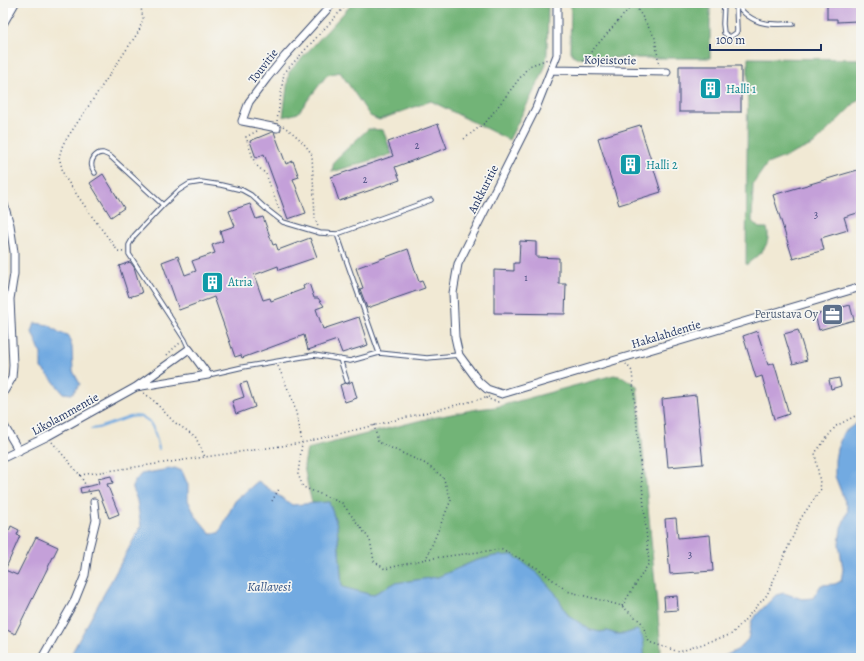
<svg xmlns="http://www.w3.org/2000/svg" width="864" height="661" viewBox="0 0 864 661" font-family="Alegreya,serif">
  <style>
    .forest { fill: #72b477; stroke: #46726a }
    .water { fill: #72aae1; stroke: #466ca0 }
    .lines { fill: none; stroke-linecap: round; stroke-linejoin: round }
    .stream { stroke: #72aae1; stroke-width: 2 }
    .building { fill: #c4a0d9 }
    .service-casing { stroke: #3b4b70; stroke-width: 5.5 }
    .minor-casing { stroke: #3b4b70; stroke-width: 9 }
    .tertiary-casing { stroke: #3b4b70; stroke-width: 11 }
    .path { stroke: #3b4b70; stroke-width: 1.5; stroke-dasharray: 1 3; stroke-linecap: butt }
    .service { stroke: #fff; stroke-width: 3.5 }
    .minor { stroke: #fff; stroke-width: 7 }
    .tertiary { stroke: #fff; stroke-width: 9 }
    .labels { text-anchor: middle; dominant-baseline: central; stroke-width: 3.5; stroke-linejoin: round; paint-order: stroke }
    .number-label { font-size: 10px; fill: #454b7d }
    .street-label { font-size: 12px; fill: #1b2f5e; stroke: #f6f6f2 }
    .culture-label { font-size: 12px; fill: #0d838f; stroke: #f6f6f2; text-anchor: start }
    .service-label { font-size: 12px; fill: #4e5e75; stroke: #f6f6f2; text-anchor: end }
    .water-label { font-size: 13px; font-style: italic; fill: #355485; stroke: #f6f6f2 }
  </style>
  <rect width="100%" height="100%" fill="#f6f6f2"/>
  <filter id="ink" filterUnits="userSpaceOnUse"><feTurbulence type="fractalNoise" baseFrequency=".025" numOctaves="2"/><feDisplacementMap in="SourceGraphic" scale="8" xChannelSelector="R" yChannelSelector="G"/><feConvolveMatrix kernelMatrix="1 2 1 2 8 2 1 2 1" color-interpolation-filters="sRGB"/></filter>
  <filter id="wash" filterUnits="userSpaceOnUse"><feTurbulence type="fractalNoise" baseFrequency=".012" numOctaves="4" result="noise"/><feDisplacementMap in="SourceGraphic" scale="16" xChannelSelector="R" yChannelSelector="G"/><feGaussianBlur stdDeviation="0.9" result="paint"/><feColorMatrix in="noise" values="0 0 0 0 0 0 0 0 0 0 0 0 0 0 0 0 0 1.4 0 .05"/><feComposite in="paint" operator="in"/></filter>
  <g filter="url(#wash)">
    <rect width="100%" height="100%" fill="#f1e9d4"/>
    <path class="forest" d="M353 3H548L547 53 546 64 542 75 509 140 431 101 379 120 370 116 340 72 327 75 298 113 283 117 289 72Z
      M571 3H710V58H578L574 56 570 50Z
      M748 58 861 59V97L814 144 787 156 767 164 753 184 752 221 759 228H767C772 247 759 254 746 265Z
      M368 129 383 130 392 154 332 172 334 161Z
      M614 375 623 377 637 386 661 649 659 658H645L644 657 643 645 637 630 624 634H616L607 631 600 632 590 630 568 615 555 593 495 556 475 561 438 577 395 583 372 595 342 587 337 525 329 502 312 503 307 482 304 466 307 449 422 420 477 409 496 407Z"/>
    <path class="water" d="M35 323 49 325 60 333 68 335 72 347 73 371 80 384 72 394 63 393 50 377 41 368V354L32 332Z
      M861 423V658H720L737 650 748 639 752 620 761 610 776 595 784 593 802 599 813 598 821 585 835 584 841 581 843 569 839 544 841 528 848 511 847 506 843 497 835 476V460L837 449 843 433 855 424Z
      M175 468 182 471 188 485V500L195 515 210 533H219L235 501 258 481 292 505 329 502 337 525 342 587 372 595 395 583 438 577 475 561 495 556 513 555 536 572 555 593 568 615 590 630 600 632 607 631 616 634H624L637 630C645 636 644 647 644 657L645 658H69L141 526 137 501 132 485 141 474Z"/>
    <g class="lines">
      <path class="stream" d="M91 429 98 428 130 417C152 412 155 432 159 449"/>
    </g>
    <g id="blocks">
      <path class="building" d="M827 3H861V16H857V21L837 22V19H827Z
        M679 66H741V112H679Z
        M438 124 447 148 395 167 400 180 339 201 331 177 393 156 388 142Z
        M640 125 661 192 619 205 598 138Z
        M272 132H274L286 164 293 161 299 177 293 179 306 213 288 219 264 154 256 158 250 141Z
        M861 169V212L844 217 848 230 821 238 824 250 793 259 773 195Z
        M103 174 124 208 111 217 90 183Z
        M250 204 256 219 263 217 273 245 276 244 278 250 310 238 317 257 279 270 278 266 254 275 263 300 270 298 271 301 304 289 303 286 309 283 314 298H318L324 306 316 309 323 329 359 317 368 345 342 353 337 340 308 350 304 335 242 358 241 355 235 357 214 297 179 310 162 262 178 256 185 275 196 271 192 261 215 253 212 245 223 241 220 231 235 226 229 211Z
        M520 241 536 242V257L559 258V284H566L565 314 494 313V270L514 271V263H519Z
        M408 249 419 282 422 281 425 288 367 308 360 289 363 288 356 268Z
        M130 262 134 267 142 293 129 297 119 266Z
        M850 305 854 320 819 330 815 315Z
        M798 330 807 360 793 364 784 334Z
        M757 331 768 365 774 363 789 414 774 419 762 376 756 378 743 336Z
        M839 378 841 386 831 389 829 380Z
        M352 381 357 398 345 402 340 385 345 383 348 384Z
        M247 382 255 407 236 414 232 401 244 397 240 384Z
        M696 395 703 464 668 467 662 399Z
        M111 476 113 483 107 484 119 514 109 518 98 490 81 493 80 488 99 484 98 479Z
        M676 518 678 538 710 535 713 571 670 574 665 519Z
        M11 526 19 530 17 535 20 536 5 570 17 575 36 537 58 547 15 634 3 628V528L9 531Z
        M677 596 678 610 665 611 664 597Z"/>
    </g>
  </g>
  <g filter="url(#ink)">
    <use href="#blocks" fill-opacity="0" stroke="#3b4b70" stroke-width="1"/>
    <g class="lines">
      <defs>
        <path id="service" d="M724 3 723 24 724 33 730 37 736 33 737 31 736 3
          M736 3C742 13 753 21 764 23 772 25 784 24 793 24
          M95 173C94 171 92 169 92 167 90 160 96 152 103 153 106 154 110 156 112 158L163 205
          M337 234 379 353 427 358 459 355
          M189 349 185 340 129 254V245L134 236 163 205 178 191 189 184 201 182 221 185 242 190 251 195 265 208 283 222 320 233 337 234 431 200
          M340 359 347 381
          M208 375 243 367 314 355 350 361 379 353"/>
        <path id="minor" d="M557 3V55L536 108 458 264 453 293 455 337 459 355 479 382 487 389 502 394 861 287
          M552 70 667 72
          M277 128 242 121 249 102 267 78 285 56 333 3
          M3 201 10 225 14 252V274L10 299 13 365 12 378 3 393
          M3 424 19 451
          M3 458 48 436 136 387 189 349 208 375 136 387
          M42 658 75 600 85 575 89 548 96 520 94 502"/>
        <path id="tertiary" d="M3 22 14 3"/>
      </defs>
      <use href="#service" class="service-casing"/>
      <use href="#minor" class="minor-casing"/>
      <use href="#tertiary" class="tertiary-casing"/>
      <path class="path" d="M634 3 655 38 659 65
        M583 61 634 3
        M277 121 284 73 348 3
        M283 126C295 134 305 143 312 155L315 218 318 227
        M257 131 246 137 255 164 266 174 280 212
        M464 139 486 122 529 66 548 59
        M123 252 118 251 91 215 64 176 59 157 63 144 139 31 143 18 140 3
        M167 355 174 348 180 343
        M278 366 293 401 299 425 302 443 298 474 303 487 342 503 370 540 374 561 385 569 426 559 502 549 539 569 567 591 622 606 642 623 649 642 679 652 732 634 767 595 801 518 821 489 815 453 836 426 861 413
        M144 393 153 400 174 422 195 436 205 457 302 443 489 397
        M486 398 497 402 501 401
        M374 425 378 442 426 464 443 477 451 500 426 559
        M52 442 80 475 91 495
        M80 475 205 457
        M272 501 279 489
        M622 606 649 563 632 371 626 364"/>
      <use href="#service" class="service"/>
      <use href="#minor" class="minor"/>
      <use href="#tertiary" class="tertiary"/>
    </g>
  </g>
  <defs>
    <symbol id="building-square" viewBox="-11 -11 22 22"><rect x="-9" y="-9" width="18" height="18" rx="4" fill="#0f9aa8" stroke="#f6f6f2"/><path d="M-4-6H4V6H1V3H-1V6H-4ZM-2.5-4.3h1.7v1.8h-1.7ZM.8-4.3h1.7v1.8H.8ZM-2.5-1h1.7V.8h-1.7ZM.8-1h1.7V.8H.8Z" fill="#fff"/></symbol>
    <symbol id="office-square" viewBox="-11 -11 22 22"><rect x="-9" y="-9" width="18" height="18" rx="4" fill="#5c6f8a" stroke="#f6f6f2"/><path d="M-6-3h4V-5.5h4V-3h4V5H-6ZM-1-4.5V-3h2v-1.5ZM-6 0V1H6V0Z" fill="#fff"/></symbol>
  </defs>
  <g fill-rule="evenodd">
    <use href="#building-square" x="698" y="76" width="25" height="25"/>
    <use href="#building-square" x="618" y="152" width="25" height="25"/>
    <use href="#building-square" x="200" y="270" width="25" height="25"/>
    <use href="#office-square" x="820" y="302" width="25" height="25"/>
  </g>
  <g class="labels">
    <g class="number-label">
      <text x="417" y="145">2</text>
      <text x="365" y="179">2</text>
      <text x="816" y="214">3</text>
      <text x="526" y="277">1</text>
      <text x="690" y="554">3</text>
    </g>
    <g class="street-label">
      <text transform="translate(610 60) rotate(1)">Kojeistotie</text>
      <text transform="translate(263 66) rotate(-52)">Touvitie</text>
      <text transform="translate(483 189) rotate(-63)">Ankkuritie</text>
      <text transform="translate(666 334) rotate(-17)">Hakalahdentie</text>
      <text transform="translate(65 414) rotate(-29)">Likolammentie</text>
    </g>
    <g class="culture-label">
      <text x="726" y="89">Halli 1</text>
      <text x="646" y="165">Halli 2</text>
      <text x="228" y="282">Atria</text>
    </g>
    <g class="service-label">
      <text x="818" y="314">Perustava Oy</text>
    </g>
    <g class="water-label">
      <text x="269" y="586">Kallavesi</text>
    </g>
  </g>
  <rect width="864" height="661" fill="none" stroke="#f6f6f2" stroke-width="16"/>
  <path d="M710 44v6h111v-6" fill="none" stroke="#1b2f5e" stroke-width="2"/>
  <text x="716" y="44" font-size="12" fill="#1b2f5e" stroke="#f6f6f2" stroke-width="3" paint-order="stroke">100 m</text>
</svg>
